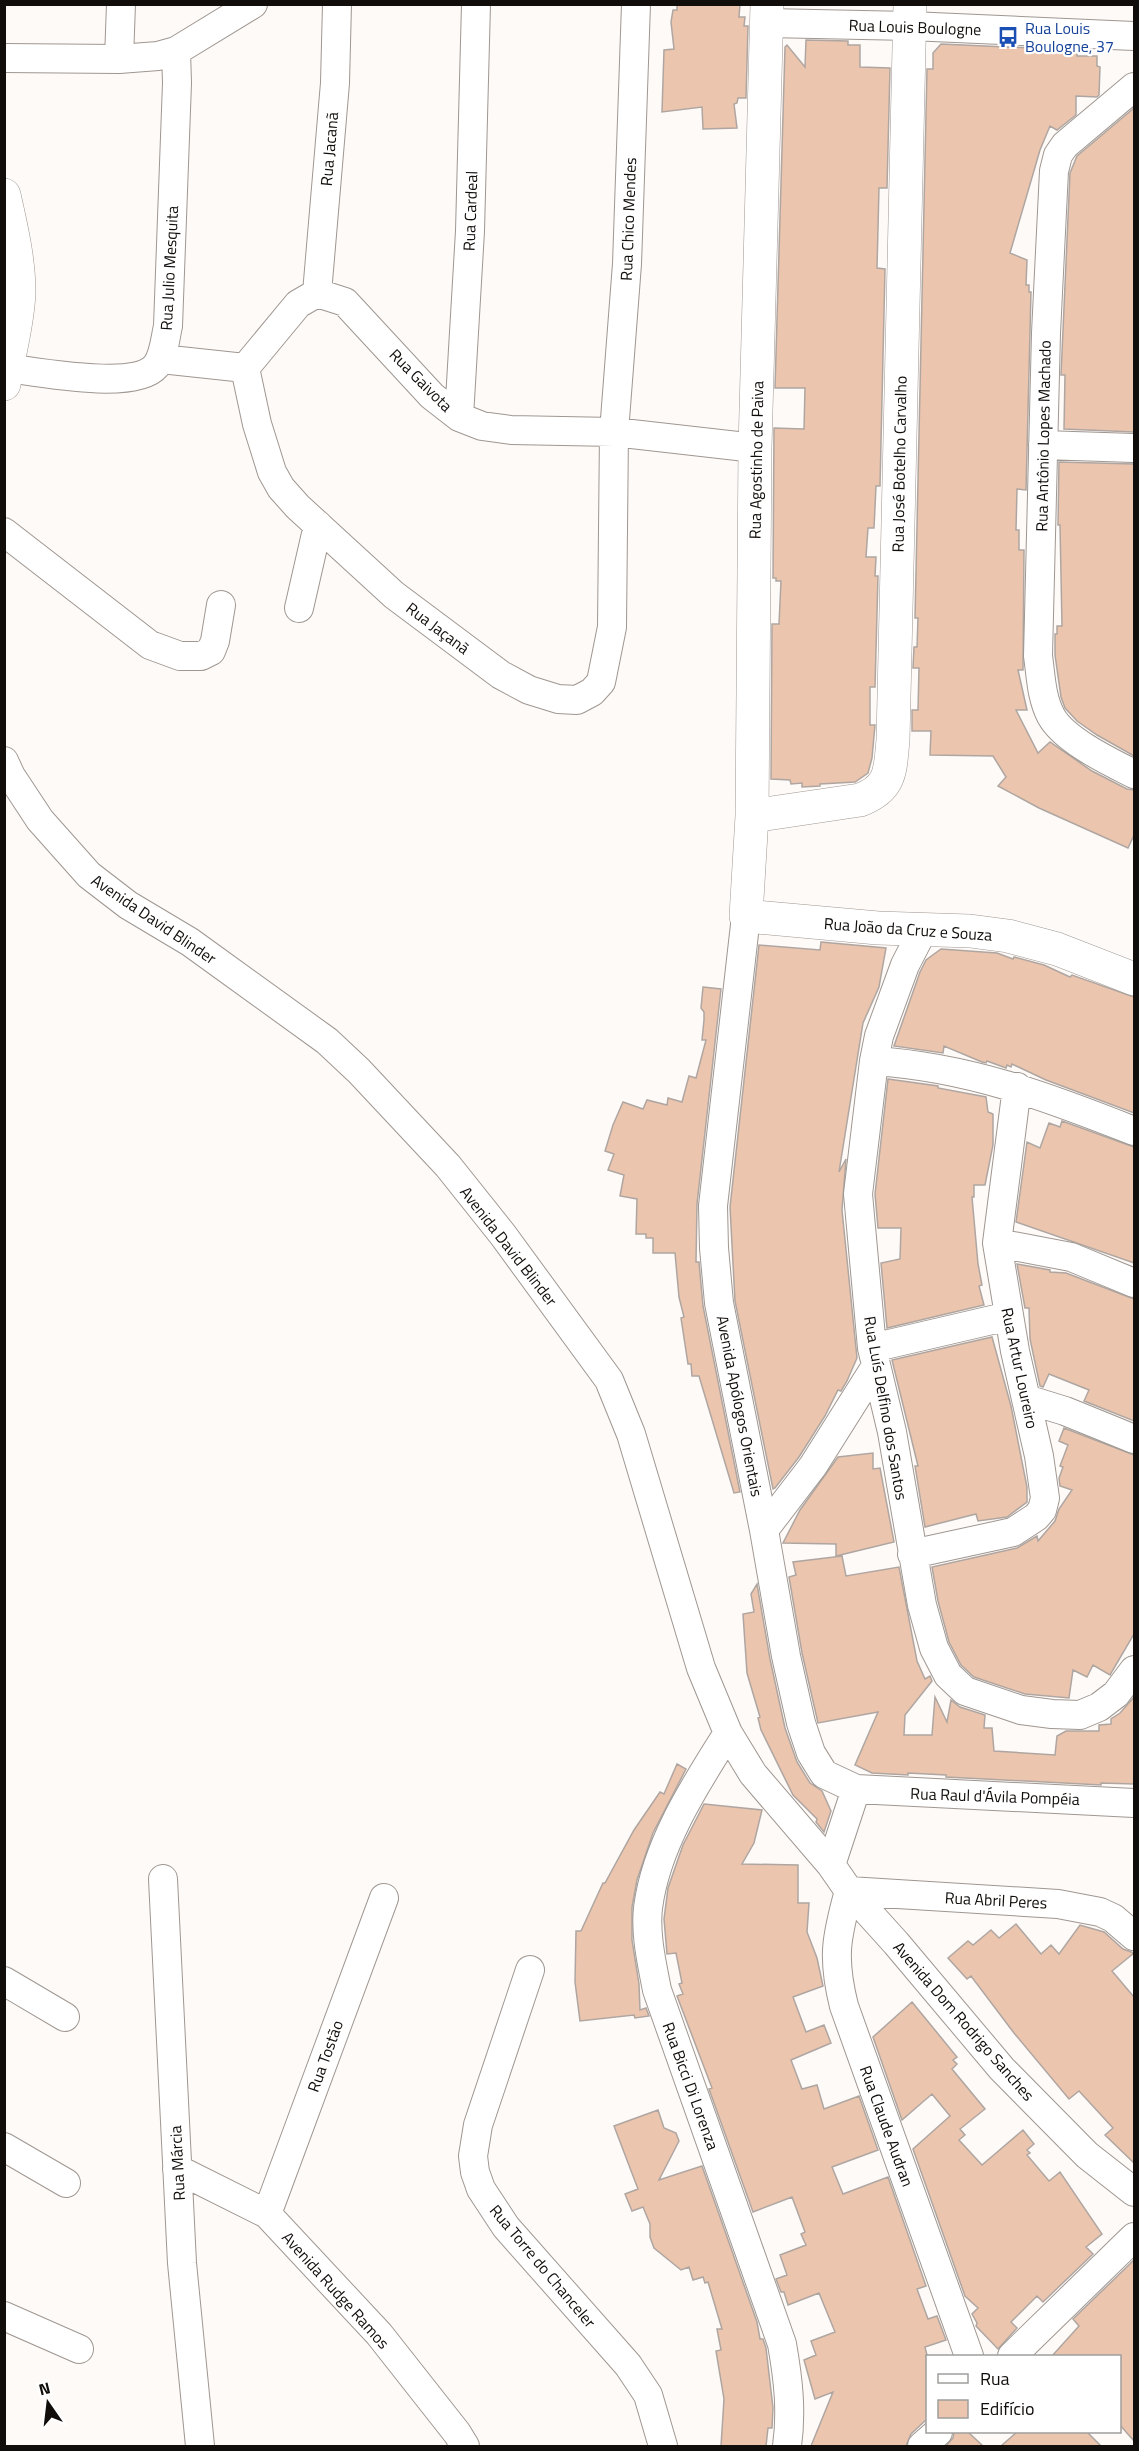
<svg xmlns="http://www.w3.org/2000/svg" width="1139" height="2451" viewBox="0 0 1139 2451" font-family="'Titillium Web',sans-serif">
  <style>
    .building { fill: #ebc5ae; stroke: #afa6a1; stroke-width: 1.5 }
    .lines { fill: none; stroke-linecap: round; stroke-linejoin: round }
    .minor-casing { stroke: #9f9791; stroke-width: 30 }
    .major-casing { stroke: #9f9791; stroke-width: 34 }
    .minor { stroke: #fff; stroke-width: 28 }
    .major { stroke: #fff; stroke-width: 33 }
    .labels { text-anchor: middle; dominant-baseline: central; stroke-width: 4.5; stroke-linejoin: round; paint-order: stroke }
    .street-label { font-size: 16px; fill: #100d0b; stroke: #fff }
    .transit-label { font-size: 16px; fill: #164399; stroke: #fff; text-anchor: start }
  </style>
  <rect width="100%" height="100%" fill="#fefaf8"/>
  <path class="building" d="M677 4H740L739 17H745L744 26H748L746 98H738L737 103 734 104 737 128 703 129 702 107 662 112 664 50 674 49 671 22 673 10H677Z
    M806 40 848 41V45H860V67L890 68 887 188H879L877 268 885 269 880 486H876L874 528H868L866 557H876L875 576H878L875 687H870V725H875L872 758 868 773 855 782 820 784V786L802 787V783L791 784 790 780 771 779 772 624H779L781 581H776V578H773L774 428 804 429 805 388H775L785 47 787 45 805 67Z
    M941 44 1077 50V56H1097V66L1100 67 1099 95 1097 97 1076 96V115L1057 130 1050 126 1040 150 1010 253 1027 260 1026 285H1029V292H1031L1026 490 1017 489 1016 530H1019V550H1024L1023 670H1018L1027 710H1016L1038 753 1050 742 1092 771 1127 789 1134 790V835L1128 848 1039 808 998 786 1006 777 993 756 930 755 931 731H912V710H918L919 668H913L914 647H917L918 618H915L927 69H933V53Z
    M1134 108V432L1064 429 1065 375H1061L1070 173 1077 156Z
    M1059 462 1134 464V756L1097 735 1077 721 1065 708 1061 697 1055 655V634H1057V626H1062L1060 525H1058Z
    M821 942 886 948 879 987 863 1023 839 1172 846 1159 842 1210 857 1358 847 1381 841 1391 838 1390 825 1416 799 1457 775 1488 773 1489 735 1301 730 1207 759 945 820 950Z
    M941 949 997 953 1013 959 1014 957 1044 965 1070 977 1072 975 1134 997V1113L1046 1080 1012 1064 1011 1067 1007 1065 1006 1068 987 1061 986 1063 982 1062 944 1046 943 1053 894 1046 920 972 926 960Z
    M703 987 721 989 697 1204 696 1262H699L703 1306 740 1492 734 1493 699 1376H692L691 1364H688L681 1318 684 1317 679 1297 675 1253H653V1238H646V1234H636L637 1199 620 1196 624 1175 608 1170 614 1154 605 1151 613 1125 623 1102 643 1109 647 1100 667 1105 668 1098 682 1102 689 1076 696 1078 706 1040H702L704 1020V1012L701 1008Z
    M888 1079 938 1086V1088L986 1097 988 1112 993 1114V1145L985 1185H974V1197H972L978 1264 982 1285 979 1286 984 1305 887 1328 881 1263 900 1259 901 1228H878L875 1194Z
    M1062 1121 1134 1147V1263L1016 1222 1027 1142 1040 1148 1049 1123 1060 1127Z
    M1017 1264 1050 1270V1272L1066 1273 1134 1299V1421L1084 1401 1089 1390 1049 1374 1043 1387 1040 1386 1030 1339 1029 1308H1025Z
    M992 1337 1011 1406 1027 1487V1502L1007 1517 978 1521 976 1514 925 1527 915 1466H918L892 1360Z
    M1064 1428 1134 1455V1634L1110 1675 1093 1665 1087 1677 1073 1670 1069 1698 1025 1694 974 1677 961 1665 949 1642 938 1601 932 1567 1017 1548 1037 1536 1038 1541 1055 1521 1059 1509 1072 1490 1060 1486 1059 1478 1063 1467 1060 1466 1068 1445 1059 1441Z
    M873 1453V1469L880 1468 894 1542 836 1556V1544L783 1543 800 1510 838 1457Z
    M842 1556 846 1576 899 1567 917 1661 925 1679 930 1676 932 1681 905 1715 904 1735H932L935 1697 947 1722 951 1700 960 1707 985 1715 984 1728H992L994 1751 1055 1755 1057 1736 1066 1731H1099V1725L1111 1724V1719L1120 1713 1134 1697V1784L1101 1783V1785L946 1777V1775L908 1773V1775L872 1773 855 1765 878 1712 818 1723 802 1653 789 1577 796 1575 793 1562Z
    M757 1584 770 1659 785 1728 797 1762 810 1783 822 1791 831 1811 824 1832 816 1822 817 1819 793 1795 761 1730 758 1718 760 1717 747 1673 743 1614 754 1612 751 1594Z
    M677 1764 686 1769 653 1833 637 1880 632 1907V1940L639 1984 640 2010 646 2008 649 2016 635 2018 634 2015 580 2021 575 1982 576 1931H581L603 1883H605L634 1830 660 1792 664 1794Z
    M704 1804 762 1810 754 1843 742 1864 798 1865V1903H809L807 1932 817 1958 823 1986 793 1997 806 2032 824 2025 831 2043 791 2060 802 2089 817 2085 824 2109 859 2096 878 2150 832 2167 843 2194 888 2177 926 2286 917 2289 928 2319 937 2316 946 2340 925 2347 927 2355V2419L911 2434 906 2446H811L833 2392 815 2399 804 2360 816 2355 811 2341 835 2332 819 2293 788 2305 784 2292H781L776 2279 787 2275 780 2255 806 2245 801 2234 805 2232 792 2197 753 2212 709 2089 712 2088 677 1996 683 1994 679 1984 682 1983 676 1953 667 1954 664 1919 668 1888 683 1845Z
    M1016 1924 1041 1954 1051 1945 1059 1954 1080 1925 1104 1932 1123 1949 1134 1953 1112 1971 1134 1997V2163L1105 2135 1113 2128 1079 2091 1069 2099 1014 2033 971 1976 967 1979 948 1958 968 1941 973 1945 991 1930 999 1938Z
    M912 2002 957 2057 953 2060 957 2064 952 2069 985 2109 960 2129 965 2135 959 2140 982 2165 1023 2130 1034 2144 1027 2150 1030 2153 1027 2155 1049 2181 1060 2172 1102 2234 1086 2247 1093 2254 1043 2302 1037 2296 1011 2322 1017 2328 998 2349 976 2326 977 2323 972 2314 978 2308 965 2296 913 2149 950 2116 932 2094 902 2120 873 2037Z
    M658 2110 664 2128 676 2133 679 2141 659 2180 702 2166 757 2322 760 2339H763L766 2348 773 2408 772 2428H768L766 2446H721L724 2399 716 2351 721 2350 717 2329H722L708 2282 705 2283 703 2277 693 2280 689 2267 681 2270 654 2248 650 2237V2224L643 2207 632 2211 625 2194 638 2189 614 2126Z
    M1134 2260V2441L1119 2424V2356H1052L1079 2326 1073 2319Z
    M954 2432H968L983 2446H946L953 2438Z
    M1017 2432H1087L1101 2446H1001Z"/>
  <g class="lines">
    <defs>
      <path id="minor" d="M767 23 910 26 1134 36
        M4 58 119 59 158 56 176 51 253 4
        M119 59 121 4
        M1134 87 1065 145 1058 155 1054 171 1046 333 1038 656C1041 676 1041 697 1051 716 1064 740 1110 762 1134 774
        M317 293 298 304 245 368 257 424 272 472 281 488 298 507 394 595 501 675 529 690 558 699 577 700 592 692 601 682 612 627 614 432 627 264 636 4
        M317 293 345 302 432 396 459 417 482 426 511 430 614 432 755 448
        M317 293 335 83 337 4
        M161 359 245 368
        M7 368C38 372 135 391 156 366 164 356 165 339 168 326L177 83 176 51
        M459 417 470 231 476 4
        M1043 445 1134 448
        M4 532 150 645 180 656H201L211 651 215 641 221 605
        M299 608 318 525
        M4 761 11 776 40 820 89 875 128 905 190 942 327 1041 359 1071 448 1166 503 1235 609 1380 631 1434 701 1668 728 1733 753 1774 831 1865 849 1891 896 1943 1002 2069 1087 2155 1134 2192
        M746 916 713 1206 714 1248 719 1303 764 1530 786 1656 801 1723 811 1753 824 1774 856 1789 831 1865
        M923 930 905 965 879 1036 874 1061 858 1194 872 1348 892 1432 922 1605 934 1648 948 1675 965 1691 1021 1710 1052 1714 1080 1715 1099 1707 1116 1694 1134 1670
        M874 1061C968 1067 1048 1097 1134 1131
        M997 1243 1071 1257 1134 1283
        M872 1348 1009 1316
        M1026 1399 1065 1411 1134 1439
        M764 1530 813 1466 876 1366
        M912 1554 1013 1532 1036 1517 1042 1510 1045 1498 1039 1456 1015 1351 997 1243 1017 1087
        M728 1733C695 1785 656 1845 648 1908 645 1935 652 1964 657 1990L782 2344C788 2378 792 2411 787 2446
        M856 1789 1134 1803
        M163 1879 182 2263 200 2446
        M530 1970 478 2125 473 2156 475 2172 481 2189 506 2227 628 2365 648 2395 663 2446
        M4 1981 65 2017
        M4 2147 66 2183
        M177 2169 267 2214 379 2334 457 2433 465 2446
        M267 2214 384 1898
        M4 2316 79 2349
        M969 2356 844 2006C832 1958 836 1938 849 1891L1058 1904 1100 1912 1113 1918 1134 1936
        M1012 2356 1134 2237
        M922 2446 938 2432"/>
      <path id="major" d="M767 4 755 448 752 816 746 916 878 928 970 931 1008 936 1057 949 1134 979
        M4 195C11 226 19 260 19 292 18 323 9 353 4 384
        M752 816 860 800C892 788 890 770 893 740L910 4"/>
    </defs>
    <use href="#minor" class="minor-casing"/>
    <use href="#major" class="major-casing"/>
    <use href="#minor" class="minor"/>
    <use href="#major" class="major"/>
  </g>
  <defs>
    <symbol id="bus-bare" viewBox="-9 -9 18 18"><path d="M-5-6H5V4H4V6H2V4H-2V6H-4V4H-5ZM-3.5-4V0h7V-4ZM-3.5 1.2v1.5H-2V1.2ZM2 1.2v1.5H3.5V1.2Z" fill="#1a4fb4" stroke="#fff" stroke-width="2.5" paint-order="stroke"/></symbol>
  </defs>
  <g fill-rule="evenodd">
    <use href="#bus-bare" x="993" y="22" width="30" height="30"/>
  </g>
  <g class="labels">
    <g class="street-label">
      <text transform="translate(915 27) rotate(2)">Rua Louis Boulogne</text>
      <text transform="translate(329 149) rotate(-85)">Rua Jacanã</text>
      <text transform="translate(470 211) rotate(-88)">Rua Cardeal</text>
      <text transform="translate(628 219) rotate(-88)">Rua Chico Mendes</text>
      <text transform="translate(169 268) rotate(-87)">Rua Julio Mesquita</text>
      <text transform="translate(421 380) rotate(45)">Rua Gaivota</text>
      <text transform="translate(1043 436) rotate(-89)">Rua Antônio Lopes Machado</text>
      <text transform="translate(756 460) rotate(-89)">Rua Agostinho de Paiva</text>
      <text transform="translate(899 464) rotate(-89)">Rua José Botelho Carvalho</text>
      <text transform="translate(438 628) rotate(37)">Rua Jaçanã</text>
      <text transform="translate(154 919) rotate(34)">Avenida David Blinder</text>
      <text transform="translate(908 929) rotate(4)">Rua João da Cruz e Souza</text>
      <text transform="translate(509 1246) rotate(52)">Avenida David Blinder</text>
      <text transform="translate(1020 1368) rotate(78)">Rua Artur Loureiro</text>
      <text transform="translate(740 1406) rotate(79)">Avenida Apólogos Orientais</text>
      <text transform="translate(886 1408) rotate(80)">Rua Luís Delfino dos Santos</text>
      <text transform="translate(995 1796) rotate(2)">Rua Raul d'Ávila Pompéia</text>
      <text transform="translate(996 1900) rotate(3)">Rua Abril Peres</text>
      <text transform="translate(964 2021) rotate(49)">Avenida Dom Rodrigo Sanches</text>
      <text transform="translate(325 2056) rotate(-70)">Rua Tostão</text>
      <text transform="translate(691 2086) rotate(70)">Rua Bicci Di Lorenza</text>
      <text transform="translate(887 2126) rotate(70)">Rua Claude Audran</text>
      <text transform="translate(177 2163) rotate(-93)">Rua Márcia</text>
      <text transform="translate(543 2266) rotate(50)">Rua Torre do Chanceler</text>
      <text transform="translate(336 2290) rotate(48)">Avenida Rudge Ramos</text>
    </g>
    <g class="transit-label">
      <text x="1025" y="28">Rua Louis<tspan x="1025" dy="18">Boulogne, 37</tspan></text>
    </g>
  </g>
  <rect width="1139" height="2451" fill="none" stroke="#100d0b" stroke-width="12"/>
  <rect x="926" y="2355" width="195" height="78" fill="#ffffff" stroke="#9f9e9d" stroke-width="1.5"/>
  <rect x="938" y="2374" width="30" height="9" fill="#ffffff" stroke="#9f9e9d" stroke-width="1.5"/>
  <text x="980" y="2385" font-size="18" fill="#100d0b">Rua</text>
  <rect x="938" y="2400" width="30" height="18" fill="#ebc5ae" stroke="#9f9e9d" stroke-width="1.5"/>
  <text x="980" y="2415" font-size="18" fill="#100d0b">Edifício</text>
  <g transform="translate(48 2403) rotate(346)" stroke="#ffffff" stroke-width="4.5" paint-order="stroke">
  <path d="M0-4.5L10 22L0 15L-10 22Z" fill="#100d0b"/>
  <text y="-9" font-size="16" font-weight="bold" text-anchor="middle" fill="#100d0b">N</text>
  </g>
</svg>
